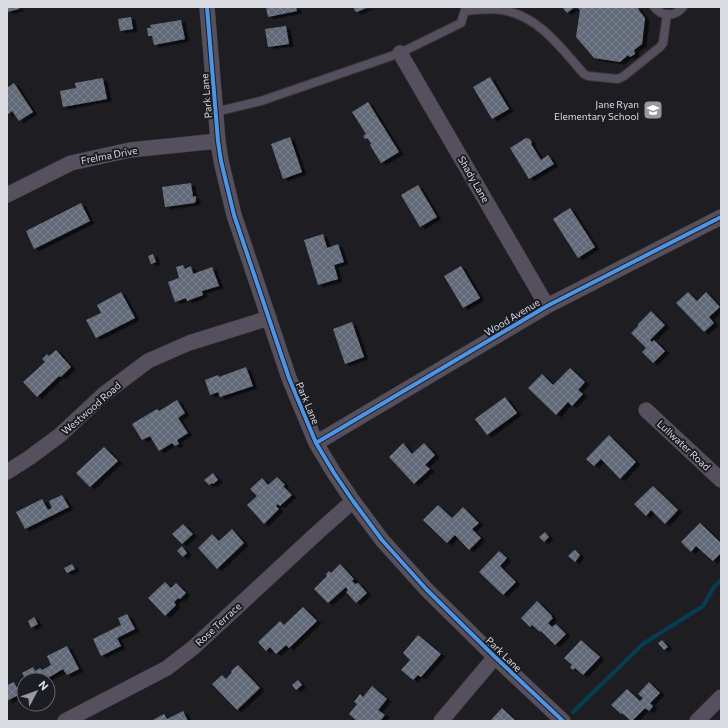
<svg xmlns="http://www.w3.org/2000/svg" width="728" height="728" viewBox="0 0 728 728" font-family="Commissioner,sans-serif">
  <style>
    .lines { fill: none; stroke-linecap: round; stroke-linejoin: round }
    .stream { stroke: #073d54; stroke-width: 4 }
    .building { fill: url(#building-cross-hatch); filter: url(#shadow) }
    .service-casing { stroke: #39393c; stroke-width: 10 }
    .minor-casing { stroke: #39393c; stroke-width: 16 }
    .service { stroke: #554f5e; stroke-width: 8 }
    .minor { stroke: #554f5e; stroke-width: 15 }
    .cycleway-casing { stroke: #1c1c24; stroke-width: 6 }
    .cycleway { stroke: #4d94e3; stroke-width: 4 }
    .labels { text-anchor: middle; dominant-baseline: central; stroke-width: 4; stroke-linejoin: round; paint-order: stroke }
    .street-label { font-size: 10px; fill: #dadbe0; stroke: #1c1c24 }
    .poi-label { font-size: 10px; fill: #dadbe0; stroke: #1c1c24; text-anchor: end }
  </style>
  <defs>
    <pattern id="building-cross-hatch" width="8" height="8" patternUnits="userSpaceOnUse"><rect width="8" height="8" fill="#626b7a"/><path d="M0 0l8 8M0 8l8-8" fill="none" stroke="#78808d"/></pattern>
    <filter id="shadow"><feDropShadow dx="4.5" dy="2.5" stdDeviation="0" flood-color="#0009"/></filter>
  </defs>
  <rect width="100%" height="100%" fill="#1e1e22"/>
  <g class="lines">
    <path class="stream" d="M573 712 643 644 703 606 714 587 721 580"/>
  </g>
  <path class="building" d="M7 7H19V9L7 12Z
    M266 7H296L297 11 268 17Z
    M353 7H369L357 12 355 11Z
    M562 7H575L567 13Z
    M577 7H638L639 8 638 9 645 18 642 44 634 50 635 54 630 57 628 55 620 62 594 58 576 37 580 10Z
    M131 17 133 29 120 31 118 19Z
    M181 20 185 39 154 45 152 36H148L147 28H151L150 25Z
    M286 26 289 44 268 47 265 29Z
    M490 77 509 109 492 119 473 87Z
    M102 78 103 79 107 99 63 107 60 91 76 88 75 83Z
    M14 83 33 112 19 121 12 111 7 115V88Z
    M368 102 399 152 381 163 370 145 371 143 367 138 365 139 363 136 366 134 352 112Z
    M290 137 302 172 283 179 271 144Z
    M526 138 530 139 532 143 531 144 541 160 548 155 554 164 529 179 510 148Z
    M191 183 193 197 196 196V201L194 203 165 207 162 187Z
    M418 185 437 217 420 227 401 195Z
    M81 203 90 221 34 249 26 231Z
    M570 208 595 247 578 258 553 219Z
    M323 234 327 248 338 244 344 262 334 265 338 279 318 285 304 240Z
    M153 254 156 262 151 264 148 256Z
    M183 265 185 269 191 266 193 274 212 267 219 286 202 291 203 295 187 301 186 298 175 302 168 282 179 278 176 267Z
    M461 266 480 298 463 308 444 276Z
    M121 292 135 318 96 338 86 320 101 313 97 305Z
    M688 292 697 301 706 292 720 307 709 317 714 323 704 332 676 303Z
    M651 311 665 325 650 340 652 342 654 340 665 351 653 363 642 352 646 348 631 333 638 326V324Z
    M352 322 364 357 345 364 333 329Z
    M56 350 71 367 61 377 59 376 37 397 23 382 45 362 42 359 47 354 49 356Z
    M246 367 253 386 220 397 218 392 210 395 205 380 218 375 219 377Z
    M570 368 585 382 578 390 583 394 572 406 568 402 556 415 528 388 542 374 553 385Z
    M505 397 517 413 487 435 475 419Z
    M177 400 185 413 178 418 188 433 177 440 179 444 175 446 172 443 159 451 150 436 142 440 132 424 157 409 159 411Z
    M609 435 636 462 620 479 601 459 594 466 586 459Z
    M403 443 412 454 424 443 435 455 425 465 430 469 414 484 389 457Z
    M104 447 118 461 90 487 76 473Z
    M213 473 218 480 213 484 212 483 209 485 204 480Z
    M277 477 285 485 283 486 292 495 280 506 278 504 276 506 279 509 264 524 247 505 257 496 250 489 262 478 268 485Z
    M653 486 678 510 665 524 651 510 646 516 634 504Z
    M62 495 69 507 25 529 16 512 42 499 48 510 52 508 49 501Z
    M438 505 452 518 463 507 479 523 472 529 481 538 469 550 455 535 447 543 423 520Z
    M700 523 721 543V553L713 561 696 546 691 552 681 542Z
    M183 524 193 534 182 544 172 534Z
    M232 529 244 543 217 569 198 548 212 534 219 541Z
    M545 532 549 537 544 542 539 537Z
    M182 546 187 553 183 557 177 551Z
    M575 550 580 555 575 562 568 556 573 551Z
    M499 551 507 558 500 566 516 582 503 595 479 572Z
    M72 564 75 569 67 573 64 568Z
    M340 564 354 579 352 581 355 584 358 583 367 593 356 603 346 592 348 590 346 587 328 603 314 589 327 576 326 574 329 571 331 573Z
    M165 582 171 588 176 583 186 593 180 599 178 598 174 602 176 605 165 616 148 598Z
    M537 601 552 616 551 617 553 618 548 623 552 627 556 624 566 634 555 645 541 631 540 632 532 625 530 627 521 618Z
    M303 607 317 621 289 648 286 645 276 654 270 647 266 651 258 642 280 621 284 625Z
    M127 614 135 629 117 638 121 646 101 656 93 639 121 625 118 618Z
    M34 617 38 624 31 628 28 621Z
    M418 635 441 654 421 677 418 675 413 680 401 670 410 660 403 653Z
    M581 640 600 657 583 675 575 668 573 670 570 667 572 665 564 658Z
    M662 640 668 647 664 650 658 643Z
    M67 646 79 669 67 675 63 669 46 679V680H26L22 673 33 667 35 671 40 668 42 670 51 665 47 656Z
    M238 665 260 688 237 710 212 684 222 675 226 679 232 672 231 671Z
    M298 680 302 685 296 690 292 685Z
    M14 682 20 694 7 701V685Z
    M649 682 660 693 650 703 653 706 649 711 645 708 632 721H631L622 713 621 714 611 705 627 689 640 701 643 698 638 694Z
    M372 686 387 699 378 710 385 715 380 721H357L349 714 357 704 354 702 360 694 363 697Z
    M502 708 516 721H490Z
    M183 711 188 721H151L164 714 167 719Z"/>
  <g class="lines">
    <defs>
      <path id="service" d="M654 7C662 17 675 17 683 7
        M465 11C477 10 490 8 502 10 539 16 561 48 584 74L588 76 618 79 624 76 660 47 663 43 667 14
        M215 112 261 101 400 53 461 23 466 7"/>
      <path id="minor" d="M207 7 218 141 221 161 234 215 289 378 316 443 334 473 353 501 382 540 427 590 495 657 563 721
        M400 53 547 306
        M7 195 71 163 130 150 218 141
        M646 410 721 480
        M316 443 547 306 721 217
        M7 472 29 458 60 435 104 394 148 361 189 343 269 318
        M65 721 167 668 194 647 317 533 353 501
        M441 721 495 657
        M697 721 721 697"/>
    </defs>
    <use href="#service" class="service-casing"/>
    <use href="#minor" class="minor-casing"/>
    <use href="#service" class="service"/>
    <use href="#minor" class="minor"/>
    <defs>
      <path id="cycleway" d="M207 7 218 141 221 161 234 215 289 378 316 443 334 473 353 501 382 540 427 590 495 657 563 721
        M316 443 547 306 721 217"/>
    </defs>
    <use href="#cycleway" class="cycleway-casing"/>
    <use href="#cycleway" class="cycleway"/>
  </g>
  <defs>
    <symbol id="school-square" viewBox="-11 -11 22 22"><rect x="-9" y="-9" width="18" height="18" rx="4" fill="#98999e" stroke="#1c1c24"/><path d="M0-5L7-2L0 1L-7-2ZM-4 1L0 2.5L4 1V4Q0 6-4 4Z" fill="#fff"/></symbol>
  </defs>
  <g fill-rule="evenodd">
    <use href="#school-square" x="642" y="99" width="22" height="22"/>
  </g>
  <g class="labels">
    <g class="street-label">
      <text transform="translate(206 96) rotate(-95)">Park Lane</text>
      <text transform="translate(109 155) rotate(-11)">Frelma Drive</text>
      <text transform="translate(474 179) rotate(60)">Shady Lane</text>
      <text transform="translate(512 317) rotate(-31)">Wood Avenue</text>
      <text transform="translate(308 403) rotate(67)">Park Lane</text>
      <text transform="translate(91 408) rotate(-41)">Westwood Road</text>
      <text transform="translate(684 445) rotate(43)">Lullwater Road</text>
      <text transform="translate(218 624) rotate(-43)">Rose Terrace</text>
      <text transform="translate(504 654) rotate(44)">Park Lane</text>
    </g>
    <g class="poi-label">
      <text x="639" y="104">Jane Ryan<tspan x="639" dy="12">Elementary School</tspan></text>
    </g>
  </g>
  <rect width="728" height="728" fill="none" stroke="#dadbe0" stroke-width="16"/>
  <g transform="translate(36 692) rotate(49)"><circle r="19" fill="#1c1c24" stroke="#68686f"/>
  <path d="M0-3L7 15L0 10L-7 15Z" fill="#98999e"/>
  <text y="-6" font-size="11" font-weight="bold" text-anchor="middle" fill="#dadbe0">N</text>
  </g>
</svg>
